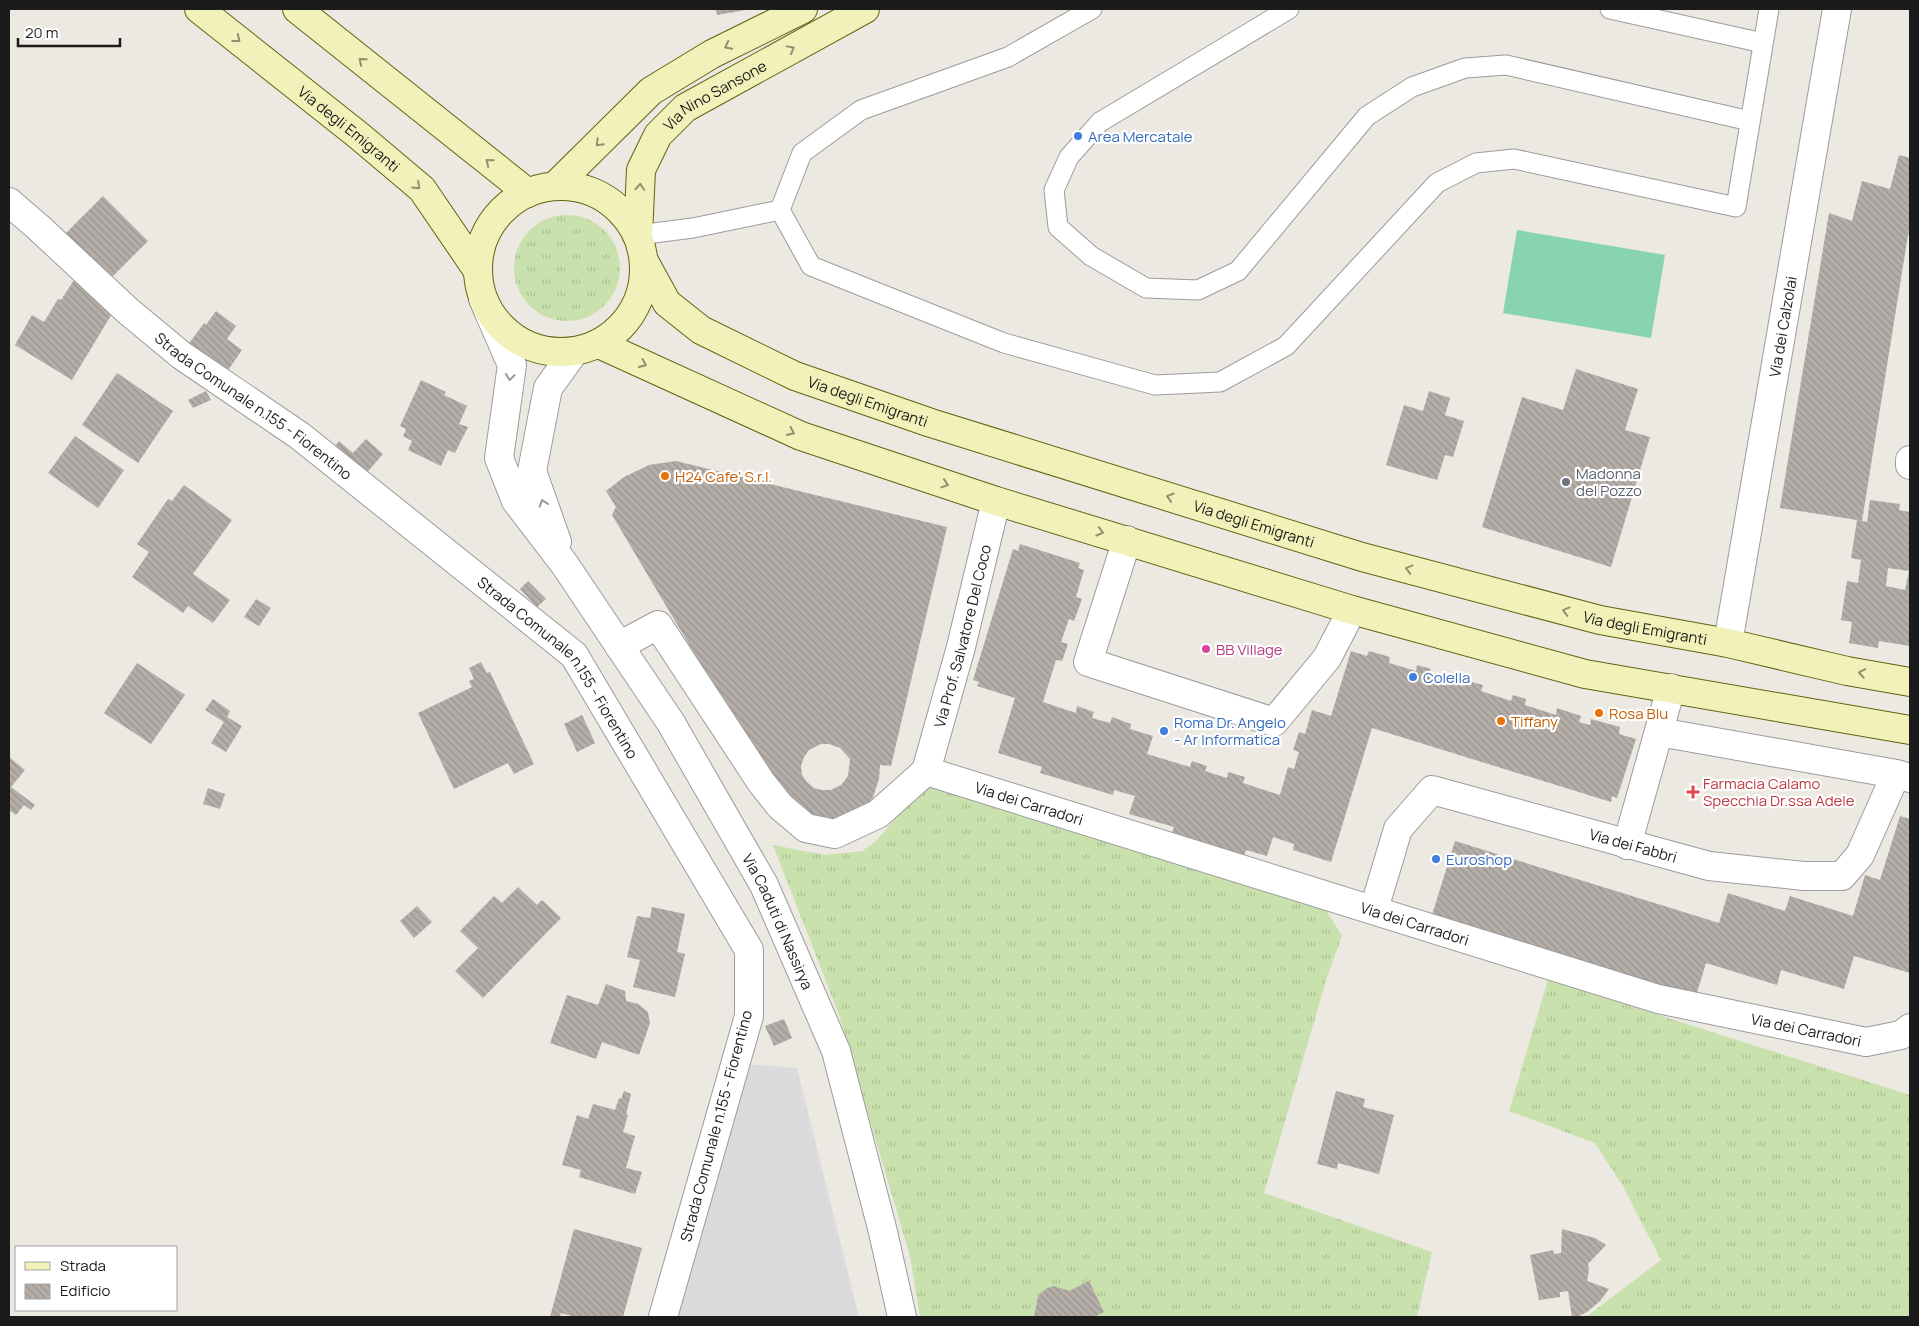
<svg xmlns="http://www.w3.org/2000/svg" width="1919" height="1326" viewBox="0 0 1919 1326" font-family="Manrope,sans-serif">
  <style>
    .grass { fill: url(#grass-tufts) }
    .pitch { fill: #88d3b2 }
    .parking { fill: #dbdbdb }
    .building { fill: url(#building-back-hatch); fill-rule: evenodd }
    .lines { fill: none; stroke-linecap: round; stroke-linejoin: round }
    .lane-casing { stroke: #9c9c9c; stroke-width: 21 }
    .street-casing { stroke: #9c9c9c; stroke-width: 30 }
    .secondary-casing { stroke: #606510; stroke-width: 30 }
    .lane { stroke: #fff; stroke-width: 19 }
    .street { stroke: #fff; stroke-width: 28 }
    .secondary { stroke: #f2f1ba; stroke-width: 28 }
    .oneway { stroke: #919172 }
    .oneway2 { stroke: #989898 }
    .shop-dot { fill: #3f7fe0; stroke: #fff; stroke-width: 2 }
    .food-dot { fill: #e8710a; stroke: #fff; stroke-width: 2 }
    .worship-dot { fill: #6b7280; stroke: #fff; stroke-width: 2 }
    .hotel-dot { fill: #d1479c; stroke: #fff; stroke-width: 2 }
    .health-dot { fill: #e0444e; stroke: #fff; stroke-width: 2 }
    .labels { text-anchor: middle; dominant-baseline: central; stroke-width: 4.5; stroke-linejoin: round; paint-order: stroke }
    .street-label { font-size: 15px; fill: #1b1b1b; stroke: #fff }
    .shop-label { font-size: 15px; fill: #366cbe; stroke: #fff; text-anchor: start }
    .worship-label { font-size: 15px; fill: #5b616d; stroke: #fff; text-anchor: start }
    .food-label { font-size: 15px; fill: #c56008; stroke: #fff; text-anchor: start }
    .hotel-label { font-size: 15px; fill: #b23c85; stroke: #fff; text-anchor: start }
    .health-label { font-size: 15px; fill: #be3a42; stroke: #fff; text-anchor: start }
  </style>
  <defs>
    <pattern id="grass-tufts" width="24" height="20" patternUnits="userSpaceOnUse" patternTransform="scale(1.25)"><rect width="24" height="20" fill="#c9e1ac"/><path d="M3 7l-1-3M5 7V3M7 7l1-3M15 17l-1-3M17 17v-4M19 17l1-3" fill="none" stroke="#acc093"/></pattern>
    <pattern id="building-back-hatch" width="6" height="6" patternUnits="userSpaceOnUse" patternTransform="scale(1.25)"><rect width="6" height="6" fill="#b4ada8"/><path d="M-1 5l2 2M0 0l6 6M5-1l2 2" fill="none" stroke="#9a9490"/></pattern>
  </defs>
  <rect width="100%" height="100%" fill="#ece8e2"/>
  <path class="grass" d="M514 268a53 53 0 1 1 106 0a53 53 0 1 1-106 0Z
    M925 786 1326 910 1342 936 1327 977 1264 1193 1432 1252 1417 1317H920L910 1256 838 1012 773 845 825 855 862 851 875 842Z
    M1548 980 1910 1095V1317H1586L1661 1260 1624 1188 1595 1143 1509 1111Z"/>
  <path class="pitch" d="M1517 230 1665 255 1651 338 1503 313Z"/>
  <path class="parking" d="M744 1064 797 1068 859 1317H675Z"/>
  <path class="building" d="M716 9H745L746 10 717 15Z
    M1899 155 1910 158V235H1908L1862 521 1867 522 1870 500 1900 504 1899 510 1910 512V646L1879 641 1878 648 1849 643 1852 622 1841 620 1847 581 1858 583 1861 560 1851 558 1857 520 1780 508 1829 213 1852 221 1862 181 1890 189ZM1888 568 1909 571 1905 590 1886 586Z
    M103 196 148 241 110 279 66 233Z
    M74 280 113 312 72 380 15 345 32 315 44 322 58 299 61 300Z
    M216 311 236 326 227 339 242 350 224 376 185 349 204 323 206 325Z
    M1576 369 1638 389 1625 430 1650 437 1611 567 1482 527 1522 397 1563 410Z
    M117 373 173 411 138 463 82 425Z
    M421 380 446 392 444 395 467 406 459 424 468 427 455 453 448 450 441 466 408 450 412 441 403 436 406 429 400 426Z
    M206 391 211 400 193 408 188 400Z
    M1429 391 1450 398 1445 415 1464 421 1453 457 1445 455 1437 480 1386 465 1404 405 1423 411Z
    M75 436 124 470 98 508 48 473Z
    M366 439 383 454 363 477 331 451 339 441 353 453Z
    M676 461 947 527 891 766 880 765 879 779 873 797 868 804 841 822 792 812 781 799 612 515 616 507 606 491 624 477 649 465ZM821 744H829L840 748 850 759 848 776 841 785 831 790H822L814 788 807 782 802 775 801 766 804 757 809 750Z
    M184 485 232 520 193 574 230 600 213 623 188 606 183 613 132 577 149 552 137 544 168 499 172 501Z
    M1020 544 1080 563 1078 568 1084 570 1076 597 1082 599 1074 621 1069 619 1061 642 1068 644 1062 661 1056 660 1043 702 1076 713 1077 706 1094 712 1092 718 1110 723 1112 717 1131 724 1130 729 1153 736 1147 754 1190 767 1192 761 1207 766 1205 771 1227 778 1228 772 1245 777 1243 783 1280 795 1288 767 1294 769 1299 752 1293 750 1299 732 1305 734 1312 710 1331 716 1351 651 1367 656 1369 651 1390 657 1389 663 1416 671 1417 665 1431 669 1429 675 1463 686 1465 680 1483 685 1481 691 1511 701 1513 695 1526 699 1525 705 1556 715 1557 708 1581 716 1579 722 1590 725 1591 719 1620 727 1619 734 1636 739 1617 798 1612 796 1611 802 1372 728 1331 862 1293 850 1294 844 1273 837 1267 856 1246 850 1244 856 1172 833 1174 827 1129 814 1135 796 1114 790 1113 795 1040 773 1042 767 998 753 1015 698 977 686 979 682 973 680 1013 549 1018 551Z
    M528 581 546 599 537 607 520 589Z
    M256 599 271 608 259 626 244 617Z
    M481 662 487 673 490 672 534 764 514 774 508 763 454 789 418 713 472 687 469 681 474 679 469 668Z
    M137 663 185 695 151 744 104 713Z
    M213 699 230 711 227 717 242 726 226 752 211 743 224 722 205 710Z
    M582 715 595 743 577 752 564 724Z
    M9 757 25 770 11 787 35 805 31 810 24 805 16 815 9 810Z
    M208 788 225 794 220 809 203 804Z
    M1900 816 1910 819V973L1854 956 1844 989 1781 970 1777 985 1706 963 1696 996 1432 915 1455 841 1719 923 1728 893 1785 911 1790 896 1853 916 1865 875 1880 880Z
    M518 887 537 905 542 900 561 918 483 998 455 971 478 948 460 931 494 896 502 903Z
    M417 906 432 922 414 938 400 921Z
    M652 907 685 914 677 952 685 954 675 997 633 987 640 960 627 957 637 916 650 918Z
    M606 984 625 991 626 1001 638 1004 648 1012 650 1023 639 1055 602 1042 596 1059 550 1043 567 995 598 1005Z
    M784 1019 792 1038 774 1046 765 1026Z
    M624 1091 631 1094 626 1114 628 1115 623 1132 635 1136 626 1168 642 1172 635 1194 579 1177 581 1170 562 1165 577 1115 588 1119 593 1104 615 1110 619 1098 621 1099Z
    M1336 1091 1365 1099 1363 1107 1394 1115 1379 1174 1338 1163 1337 1169 1317 1164Z
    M574 1229 642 1248 623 1317H575L561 1313 560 1317H550Z
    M1562 1229 1595 1238 1606 1245 1588 1264 1589 1270 1587 1281 1609 1289 1600 1301 1587 1312 1577 1317H1572L1568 1291 1560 1292V1297L1539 1300 1530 1255 1553 1250 1554 1254 1561 1253Z
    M1089 1281 1104 1312 1094 1317H1034L1038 1296 1047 1288 1054 1286 1069 1291Z"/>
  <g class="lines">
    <defs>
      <path id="lane" d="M1092 9 1008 57 861 110 802 153 780 210 811 266 1004 343 1155 385 1220 382 1286 346 1437 183 1476 163 1514 159 1736 207 1769 9
        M1289 9 1100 122 1069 157 1054 190 1058 227 1091 256 1146 288 1198 290 1238 271 1367 116 1412 87 1465 68 1506 65 1750 121
        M1610 9 1763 43
        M638 235 693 228 780 210"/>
      <g id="street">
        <path id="s1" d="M9 202 38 227 128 311 181 355 300 436 574 655 749 950V1016L663 1317"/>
        <path id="s2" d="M483 299 512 365 499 458 516 501 565 565 671 723 764 885 836 1051 883 1232 902 1317"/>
        <path d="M1910 460V465"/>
        <path d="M1127 540 1088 662 1274 722 1327 658 1352 610"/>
        <path d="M557 542 532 471 548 388 574 352"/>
        <path id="s3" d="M1728 643 1837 9"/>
        <path id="s4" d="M619 646 658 625 761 782 780 806 806 828 835 834 878 814 926 771 961 647 996 501"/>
        <path d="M1659 732 1896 774"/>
        <path id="s5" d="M926 771 1658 999 1866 1042 1901 1035 1910 1028"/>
        <path d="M1627 845 1671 688"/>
        <path id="s6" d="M1374 909 1398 829 1432 790 1709 866 1804 876H1842L1860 855 1896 774 1910 778"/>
      </g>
      <g id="secondary">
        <path id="s7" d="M199 9 358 135 422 189 478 271"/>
        <path d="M297 9 528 193"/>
        <path d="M555 186 651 91 712 54 803 9"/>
        <circle cx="561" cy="269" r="83"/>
        <path id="s8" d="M638 235 641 170 658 135 685 108 865 9"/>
        <path id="s9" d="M645 263 667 303 701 330 795 376 931 423 1362 557 1600 620 1728 643 1847 671 1910 682"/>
        <path d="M599 344 801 436 996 501 1352 610 1585 674 1910 730"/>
      </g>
    </defs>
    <use href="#lane" class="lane-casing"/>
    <use href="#street" class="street-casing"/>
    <use href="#secondary" class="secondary-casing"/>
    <use href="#lane" class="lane"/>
    <use href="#street" class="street"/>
    <use href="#secondary" class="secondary"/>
  </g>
  <defs><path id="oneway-chevron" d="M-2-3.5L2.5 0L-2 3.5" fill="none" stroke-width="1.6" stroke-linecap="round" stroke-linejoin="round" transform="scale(1.25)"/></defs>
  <g class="oneway">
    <use href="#oneway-chevron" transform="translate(237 39) rotate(38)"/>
    <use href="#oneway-chevron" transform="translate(728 46) rotate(153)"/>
    <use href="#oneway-chevron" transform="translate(791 49) rotate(-29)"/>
    <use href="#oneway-chevron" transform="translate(362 61) rotate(-141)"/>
    <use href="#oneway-chevron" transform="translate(599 143) rotate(135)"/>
    <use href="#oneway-chevron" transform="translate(489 162) rotate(-141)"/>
    <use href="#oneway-chevron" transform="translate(417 186) rotate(43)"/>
    <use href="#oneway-chevron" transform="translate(640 187) rotate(-87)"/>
    <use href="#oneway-chevron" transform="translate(643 364) rotate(25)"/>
    <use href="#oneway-chevron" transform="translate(791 432) rotate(25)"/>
    <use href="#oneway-chevron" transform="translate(945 484) rotate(18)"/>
    <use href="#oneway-chevron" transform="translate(1170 497) rotate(-163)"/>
    <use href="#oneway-chevron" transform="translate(1100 532) rotate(17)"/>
    <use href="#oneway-chevron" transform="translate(1409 569) rotate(-165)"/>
    <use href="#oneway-chevron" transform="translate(1566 611) rotate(-165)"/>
    <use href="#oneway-chevron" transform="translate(1862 673) rotate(-170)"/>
  </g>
  <g class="oneway2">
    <use href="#oneway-chevron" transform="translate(510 377) rotate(97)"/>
    <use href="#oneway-chevron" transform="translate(543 503) rotate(-109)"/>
  </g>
  <g class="shop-dot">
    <circle cx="1078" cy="136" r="5"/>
    <circle cx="1413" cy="677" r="5"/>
    <circle cx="1164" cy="731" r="5"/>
    <circle cx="1436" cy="859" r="5"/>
  </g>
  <g class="food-dot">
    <circle cx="665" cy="476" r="5"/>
    <circle cx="1599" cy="713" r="5"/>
    <circle cx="1501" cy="721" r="5"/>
  </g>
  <circle class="worship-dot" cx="1566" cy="482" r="5"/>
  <circle class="hotel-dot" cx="1206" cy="649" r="5"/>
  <path class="health-dot" d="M1690.5 784.5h5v5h5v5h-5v5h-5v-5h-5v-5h5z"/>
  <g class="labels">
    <g class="street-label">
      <text stroke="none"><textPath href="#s8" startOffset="174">Via Nino Sansone</textPath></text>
      <text stroke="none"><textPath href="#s7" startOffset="192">Via degli Emigranti</textPath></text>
      <text stroke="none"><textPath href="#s3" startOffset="321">Via dei Calzolai</textPath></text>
      <text stroke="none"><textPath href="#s9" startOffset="271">Via degli Emigranti</textPath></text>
      <text stroke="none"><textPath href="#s1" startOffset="319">Strada Comunale n.155 - Fiorentino</textPath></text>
      <text stroke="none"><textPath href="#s9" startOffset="676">Via degli Emigranti</textPath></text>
      <text stroke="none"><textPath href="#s9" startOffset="1081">Via degli Emigranti</textPath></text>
      <text stroke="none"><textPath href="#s4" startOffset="578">Via Prof. Salvatore Del Coco</textPath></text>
      <text stroke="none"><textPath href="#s1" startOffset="724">Strada Comunale n.155 - Fiorentino</textPath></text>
      <text stroke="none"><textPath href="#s5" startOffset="108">Via dei Carradori</textPath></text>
      <text stroke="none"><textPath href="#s6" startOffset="344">Via dei Fabbri</textPath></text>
      <text stroke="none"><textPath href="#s2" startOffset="709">Via Caduti di Nassirya</textPath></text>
      <text stroke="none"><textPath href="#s5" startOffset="512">Via dei Carradori</textPath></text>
      <text stroke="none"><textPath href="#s5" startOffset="918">Via dei Carradori</textPath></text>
      <text transform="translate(716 1126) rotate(-75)">Strada Comunale n.155 - Fiorentino</text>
    </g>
    <g class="shop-label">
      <text x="1088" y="136">Area Mercatale</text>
      <text x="1423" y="677">Colella</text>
      <text x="1174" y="722">Roma Dr. Angelo<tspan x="1174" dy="17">- Ar Informatica</tspan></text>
      <text x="1446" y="859">Euroshop</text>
    </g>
    <g class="worship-label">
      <text x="1576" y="473">Madonna<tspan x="1576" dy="17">del Pozzo</tspan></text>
    </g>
    <g class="food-label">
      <text x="675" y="476">H24 Cafe' S.r.l.</text>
      <text x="1609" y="713">Rosa Blu</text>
      <text x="1511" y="721">Tiffany</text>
    </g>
    <g class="hotel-label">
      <text x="1216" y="649">BB Village</text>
    </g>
    <g class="health-label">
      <text x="1703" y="783">Farmacia Calamo<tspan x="1703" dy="17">Specchia Dr.ssa Adele</tspan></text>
    </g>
  </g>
  <rect width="1919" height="1326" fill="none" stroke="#1b1b1b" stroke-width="20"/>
  <rect x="15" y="1246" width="162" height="65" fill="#ffffff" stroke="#a4a4a4"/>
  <rect x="25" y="1262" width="25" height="8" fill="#f2f1ba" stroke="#a4a4a4"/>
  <text x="60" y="1271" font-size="15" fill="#1b1b1b">Strada</text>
  <rect x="25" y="1284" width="25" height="15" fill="url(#building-back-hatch)" stroke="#a4a4a4"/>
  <text x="60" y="1296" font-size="15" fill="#1b1b1b">Edificio</text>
  <path d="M18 38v8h102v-8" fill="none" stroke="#1b1b1b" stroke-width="2.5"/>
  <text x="25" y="38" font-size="15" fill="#1b1b1b" stroke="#ffffff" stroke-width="4" paint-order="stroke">20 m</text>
</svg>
